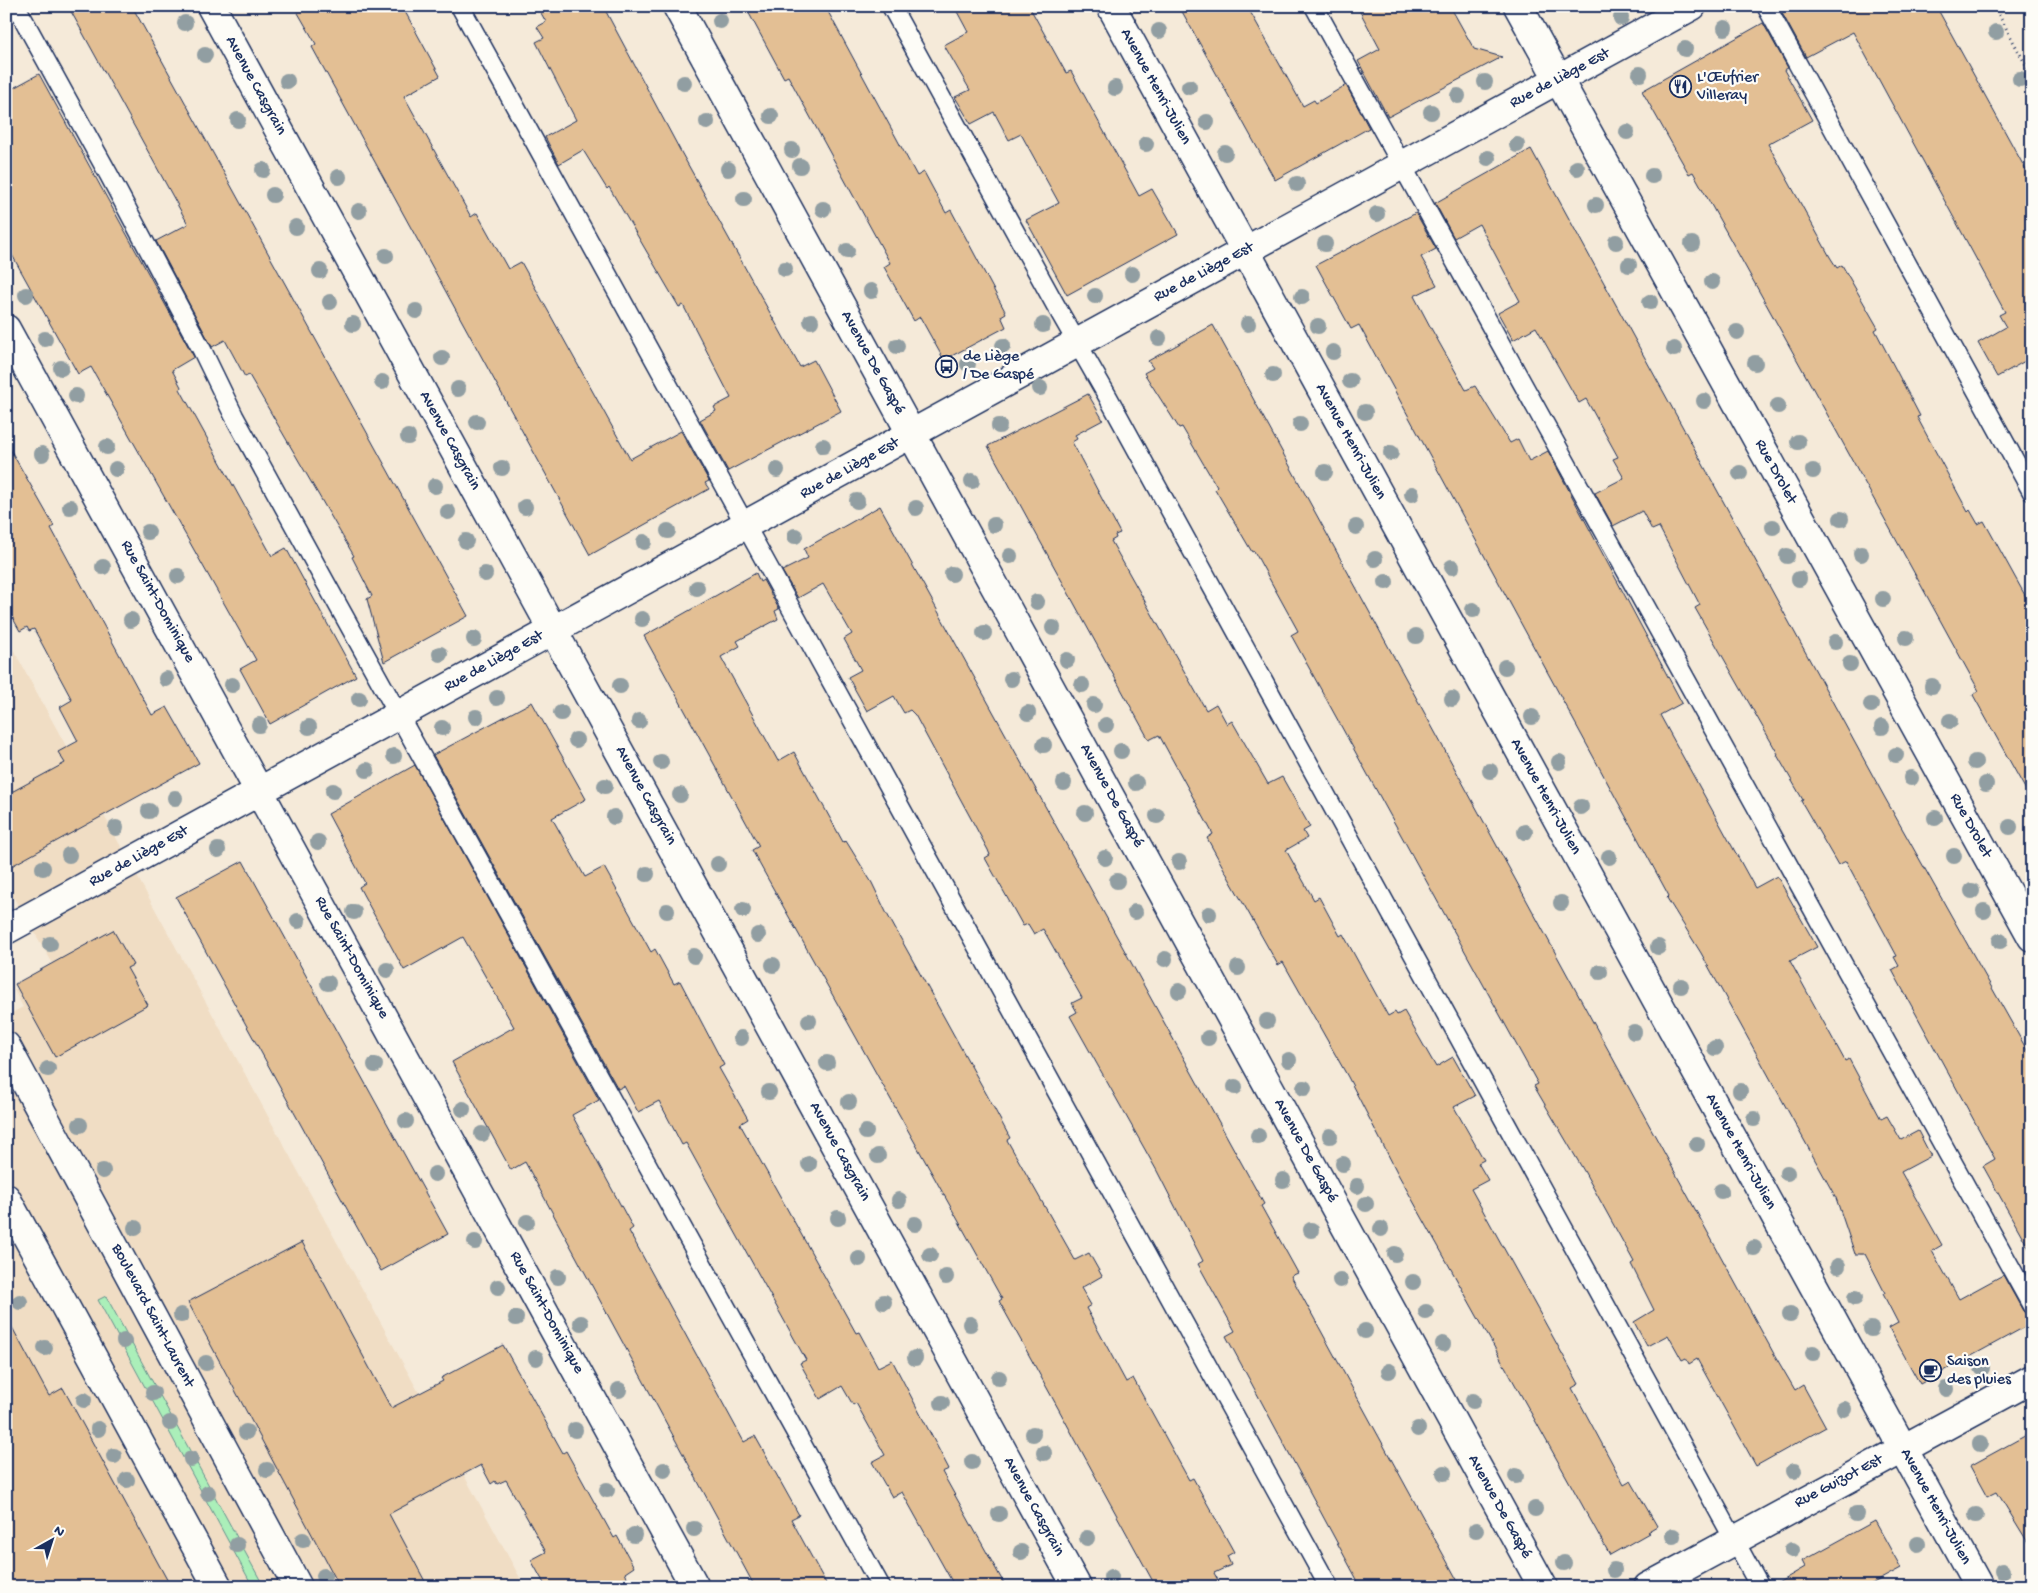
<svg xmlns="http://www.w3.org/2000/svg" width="2038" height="1593" viewBox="0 0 2038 1593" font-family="'Gochi Hand',sans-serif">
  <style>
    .built { fill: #f0ddc4 }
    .green { fill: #abefb9; stroke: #638f8c }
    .building { fill: #e3bf94; stroke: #1b2f5e }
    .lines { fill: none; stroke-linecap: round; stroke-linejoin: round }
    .lane-casing { stroke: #1b2f5e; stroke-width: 21 }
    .street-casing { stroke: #1b2f5e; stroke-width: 31 }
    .secondary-casing { stroke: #1b2f5e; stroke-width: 31 }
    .path { stroke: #1b2f5e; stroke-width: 3; stroke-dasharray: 1 4; stroke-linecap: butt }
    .lane { stroke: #fdfcf7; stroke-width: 18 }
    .street { stroke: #fdfcf7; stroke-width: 28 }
    .secondary { stroke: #fdfcf7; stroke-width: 28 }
    .tree { fill: #919ea2 }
    .labels { text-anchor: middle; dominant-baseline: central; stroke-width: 4.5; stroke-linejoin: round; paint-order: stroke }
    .poi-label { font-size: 16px; fill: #1b2f5e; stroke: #fdfcf7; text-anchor: start }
    .street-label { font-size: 16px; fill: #1b2f5e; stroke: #fdfcf7 }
  </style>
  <rect width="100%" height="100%" fill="#f5ead9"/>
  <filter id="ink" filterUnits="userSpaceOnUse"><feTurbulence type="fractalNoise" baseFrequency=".02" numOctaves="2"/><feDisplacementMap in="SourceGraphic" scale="10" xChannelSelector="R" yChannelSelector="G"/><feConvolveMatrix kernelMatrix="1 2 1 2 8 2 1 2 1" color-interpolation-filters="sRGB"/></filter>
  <g filter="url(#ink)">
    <path class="built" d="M6 636 525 1587H6V1016L23 1007 14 990 55 967 6 885Z"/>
    <path class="green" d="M106 1296 264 1587H253L98 1300Z"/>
    <path class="building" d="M68 6H132L468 616 384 662 367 599 372 596 352 557 354 556 249 375 245 377 225 340 212 347 156 241 188 224Z
      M294 6H402L440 76 404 96 471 217 477 213 508 269 521 262 630 459 681 431 709 481 705 483 709 489 590 555 312 47 316 44Z
      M537 6H603L681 152 800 367 814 360 841 411 728 471 700 420 716 411 714 407 731 398 683 305 679 307 609 187 607 189 583 150 559 164 545 137 576 120 536 42 544 38 537 27 546 22Z
      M745 6H825L917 176 924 172 946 213 951 210 1006 313 1001 316 1006 327 944 360 920 317 914 321 884 267 890 263 788 76 784 78Z
      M954 6H1029L1066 73 1071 71 1139 196 1152 189 1178 234 1067 295 1026 220 1059 203 1021 134 1009 140 994 112 971 124 955 97 970 90 944 45 968 32Z
      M1179 6H1247L1303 106 1314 100 1316 103 1346 85 1369 128 1275 180Z
      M1357 6H1450L1474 49 1502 57 1388 117 1358 61 1380 49Z
      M1794 6H1936L2032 181V372L2025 361 1997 377 1978 343 2006 327 1999 315 2005 312 1853 32 1806 57 1782 13Z
      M1763 23 1788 68 1784 70 1812 120 1768 144 1830 257 1837 268 1842 265 1878 328 1875 330 1920 416 1917 417 1968 512 1970 510 1978 524 1984 521 2032 608V801L1973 695 1979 691 1832 423 1693 172 1689 174 1642 91Z
      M39 74 194 357 172 370 181 387 180 389 272 556 286 548 356 676 270 724 240 669 256 660 91 367 78 374 6 244V92Z
      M1531 149 1885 798 2032 1059V1254L1983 1166 1995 1159 1892 970 1899 966 1894 957 1897 956 1846 861 1838 865 1801 801 1803 800 1777 755 1778 754 1695 608 1700 605 1659 527 1652 530 1642 511 1613 526 1595 493 1624 478 1613 459 1618 457 1586 399 1579 403 1536 327 1513 340 1498 313 1520 301 1479 224 1454 238 1435 203Z
      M1416 213 1436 249 1421 257 1437 285 1414 296 1432 330 1466 390 1475 386 1510 443 1518 439 1529 461 1548 451 1682 703 1660 715 1755 888 1777 876 1817 947 1790 961 1845 1061 1849 1059 1881 1119 1887 1116 1901 1140 1918 1131 1931 1156 1901 1172 1942 1245 1932 1251 1959 1299 2003 1275 2023 1311 2032 1317V1323L1920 1384 1889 1328 1898 1323 1883 1294 1885 1293 1865 1254H1855L1836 1198 1701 953 1667 898 1669 896 1359 325 1351 329 1316 265Z
      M1213 325 1774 1354 1795 1390 1803 1385 1826 1427 1756 1466 1697 1359 1689 1364 1686 1358 1682 1360 1668 1335 1647 1346 1634 1322 1654 1310 1631 1264 1634 1262 1584 1171 1534 1086 1538 1084 1291 635 1298 631 1254 551 1252 552 1215 489 1217 487 1182 427 1179 428 1144 373 1153 368 1148 361Z
      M1088 394 1103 420 1075 435 1077 439 1072 442 1120 533 1115 535 1116 538 1111 541 1206 710 1216 704 1227 724 1232 721 1268 784 1282 777 1310 827 1303 831 1307 838 1286 850 1314 900 1319 897 1340 936 1343 934 1388 1016 1395 1012 1397 1015 1404 1011 1436 1067 1453 1057 1475 1096 1454 1107 1484 1160 1478 1163 1488 1180 1471 1189 1579 1384 1572 1388 1624 1485 1631 1481 1657 1526 1647 1532 1649 1533 1610 1555 1398 1174 1348 1077 1283 962 1278 965 1230 880 1207 838 1213 834 1159 735 1149 740 988 446Z
      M6 442 54 526 51 528 152 715 167 707 199 763 6 869V795L65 763 58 752 78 741 60 707 72 700 34 629 29 631 27 627 20 631 6 606Z
      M880 506 1264 1204 1261 1206 1298 1273 1291 1276 1461 1587H1361L1226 1336 1235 1331 1198 1264 1203 1261 1157 1171 1070 1016 1077 1012 1072 1003 1082 998 1043 929 1034 934 1028 924 1023 926 985 858 990 855 988 850 915 715 910 710 904 713 894 696 867 711 848 677 861 670 844 639 852 634 823 584 798 598 782 571 808 558 804 549Z
      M756 573 760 582 763 580 779 609 775 611 778 619 737 641 740 646 721 657 778 761 794 752 843 842 846 841 872 883 886 912 987 1095 1010 1138 1007 1140 1075 1260 1089 1253 1102 1276 1081 1288 1091 1305 1086 1308 1126 1382 1133 1378 1189 1480 1193 1478 1234 1552 1227 1556 1231 1565 1214 1573 1222 1587H1156L1024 1346 999 1301 1002 1299 759 863 752 850 759 846 644 636Z
      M532 702 586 799 552 818 585 877 604 867 651 952 655 949 674 984 680 981 724 1065 719 1068 748 1119 740 1124 856 1333 859 1332 878 1367 892 1360 949 1469 942 1472 1006 1587H955L902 1492 892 1497 872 1462 885 1455 856 1403 853 1405 842 1386 820 1399 800 1363 806 1360 686 1143 682 1145 659 1101 638 1112 624 1086 618 1089 433 755Z
      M415 765 599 1100 572 1115 633 1228 629 1231 744 1442 755 1436 799 1515 791 1519 828 1587H755L525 1162 511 1170 452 1062 514 1027 463 937 404 970 359 887 365 883 328 814Z
      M243 861 448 1234 381 1271 176 897Z
      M113 930 133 965 127 968 148 1005 55 1057 15 984Z
      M302 1242 391 1408 443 1381 441 1378 503 1345 563 1453 566 1451 614 1538 617 1536 634 1567 625 1573 632 1587H546L531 1560 546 1552 506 1480 497 1484 495 1481 491 1484 481 1465 389 1514 428 1587H340L188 1302Z
      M6 1316 49 1396 63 1388 171 1587H6Z
      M2032 1432V1549L1997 1492 1987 1497 1970 1466Z
      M1875 1521 1901 1568 1866 1587H1771L1805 1567 1802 1561Z"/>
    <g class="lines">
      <defs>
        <path id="lane" d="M16 6 109 175 202 350 234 416 339 607 881 1587
          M460 6 1329 1587
          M891 6 1056 306 1108 397 1760 1587
          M1314 6 2032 1306
          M1766 6 2032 492"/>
        <path id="street" d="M211 6 1077 1587
          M677 6 1543 1587
          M1111 6 1979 1587
          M1518 6 2032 937
          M6 329 695 1587
          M6 930 1692 6
          M1648 1587 2032 1379"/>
        <path id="secondary" d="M6 1046 298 1587
          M6 1198 218 1587"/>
      </defs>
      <use href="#lane" class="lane-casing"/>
      <use href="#street" class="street-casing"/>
      <use href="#secondary" class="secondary-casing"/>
      <path class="path" d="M1994 6 2032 76"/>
      <use href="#lane" class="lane"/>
      <use href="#street" class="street"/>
      <use href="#secondary" class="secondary"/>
    </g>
    <g class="tree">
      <circle cx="1621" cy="18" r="8"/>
      <circle cx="720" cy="21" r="8"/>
      <circle cx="185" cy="23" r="8"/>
      <circle cx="1725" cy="28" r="8"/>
      <circle cx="1159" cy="31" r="8"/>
      <circle cx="1996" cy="32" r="8"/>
      <circle cx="1685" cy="49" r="8"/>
      <circle cx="205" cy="55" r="8"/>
      <circle cx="1640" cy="74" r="8"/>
      <circle cx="2020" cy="79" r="8"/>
      <circle cx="287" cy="81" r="8"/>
      <circle cx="1485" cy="82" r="8"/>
      <circle cx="684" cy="83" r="8"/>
      <circle cx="1189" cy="87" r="8"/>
      <circle cx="1115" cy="88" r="8"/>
      <circle cx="1458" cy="96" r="8"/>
      <circle cx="1431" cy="112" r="8"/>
      <circle cx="771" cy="116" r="8"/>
      <circle cx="238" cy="120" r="8"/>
      <circle cx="707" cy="122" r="8"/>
      <circle cx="1207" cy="122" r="8"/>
      <circle cx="1627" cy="132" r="8"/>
      <circle cx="1146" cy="144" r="8"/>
      <circle cx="1517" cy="145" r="8"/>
      <circle cx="792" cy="150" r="8"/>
      <circle cx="1225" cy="153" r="8"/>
      <circle cx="1488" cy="158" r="8"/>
      <circle cx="800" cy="166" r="8"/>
      <circle cx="1577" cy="168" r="8"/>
      <circle cx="728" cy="169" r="8"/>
      <circle cx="263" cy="170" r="8"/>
      <circle cx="1652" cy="176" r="8"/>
      <circle cx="339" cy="177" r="8"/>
      <circle cx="1297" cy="184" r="8"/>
      <circle cx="273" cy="195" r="8"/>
      <circle cx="744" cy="199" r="8"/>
      <circle cx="1596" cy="205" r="8"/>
      <circle cx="823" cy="209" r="8"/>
      <circle cx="359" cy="211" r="8"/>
      <circle cx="1377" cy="214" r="8"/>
      <circle cx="296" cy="227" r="8"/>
      <circle cx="1616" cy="242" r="8"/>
      <circle cx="1325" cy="244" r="8"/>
      <circle cx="1692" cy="244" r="8"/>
      <circle cx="847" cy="251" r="8"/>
      <circle cx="386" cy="256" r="8"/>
      <circle cx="1629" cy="265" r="8"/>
      <circle cx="785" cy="269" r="8"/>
      <circle cx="320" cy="271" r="8"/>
      <circle cx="1132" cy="274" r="8"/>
      <circle cx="1712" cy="282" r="8"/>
      <circle cx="871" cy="291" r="8"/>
      <circle cx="26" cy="295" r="8"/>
      <circle cx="1095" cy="296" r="8"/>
      <circle cx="1302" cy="297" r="8"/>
      <circle cx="330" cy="302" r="8"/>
      <circle cx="1650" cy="302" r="8"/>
      <circle cx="416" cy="311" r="8"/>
      <circle cx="811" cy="321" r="8"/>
      <circle cx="353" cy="324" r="8"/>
      <circle cx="1248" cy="324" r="8"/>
      <circle cx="1043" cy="325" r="8"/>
      <circle cx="1318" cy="326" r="8"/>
      <circle cx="1737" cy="332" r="8"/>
      <circle cx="1159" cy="338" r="8"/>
      <circle cx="45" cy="339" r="8"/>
      <circle cx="897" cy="346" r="8"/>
      <circle cx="1003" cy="346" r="8"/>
      <circle cx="1674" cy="349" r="8"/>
      <circle cx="1333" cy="352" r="8"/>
      <circle cx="442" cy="358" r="8"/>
      <circle cx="1755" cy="363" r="8"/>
      <circle cx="968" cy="364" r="8"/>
      <circle cx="61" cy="368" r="8"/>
      <circle cx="1273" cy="375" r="8"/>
      <circle cx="1350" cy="381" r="8"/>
      <circle cx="382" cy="382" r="8"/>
      <circle cx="1040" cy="388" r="8"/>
      <circle cx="458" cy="389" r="8"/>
      <circle cx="76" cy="396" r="8"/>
      <circle cx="1704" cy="401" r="8"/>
      <circle cx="1778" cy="406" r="8"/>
      <circle cx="1365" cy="412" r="8"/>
      <circle cx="477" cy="422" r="8"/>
      <circle cx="1300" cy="424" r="8"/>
      <circle cx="999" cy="426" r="8"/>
      <circle cx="408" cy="437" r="8"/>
      <circle cx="1798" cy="442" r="8"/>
      <circle cx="823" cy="446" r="8"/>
      <circle cx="107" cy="447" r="8"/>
      <circle cx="1391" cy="453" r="8"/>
      <circle cx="42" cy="454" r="8"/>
      <circle cx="502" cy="468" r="8"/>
      <circle cx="116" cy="469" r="8"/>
      <circle cx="777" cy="470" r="8"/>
      <circle cx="1813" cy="471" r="8"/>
      <circle cx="1325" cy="472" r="8"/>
      <circle cx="1740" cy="473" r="8"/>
      <circle cx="972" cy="481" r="8"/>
      <circle cx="435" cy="486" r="8"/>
      <circle cx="1412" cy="494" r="8"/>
      <circle cx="857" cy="501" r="8"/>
      <circle cx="70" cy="507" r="8"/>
      <circle cx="525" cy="507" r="8"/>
      <circle cx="916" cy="508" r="8"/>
      <circle cx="448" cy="512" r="8"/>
      <circle cx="1841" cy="519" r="8"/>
      <circle cx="994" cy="525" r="8"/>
      <circle cx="1356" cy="527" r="8"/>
      <circle cx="1773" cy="527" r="8"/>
      <circle cx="668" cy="531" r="8"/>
      <circle cx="148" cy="532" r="8"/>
      <circle cx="795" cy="536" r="8"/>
      <circle cx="466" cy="541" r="8"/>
      <circle cx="644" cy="542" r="8"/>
      <circle cx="1861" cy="554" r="8"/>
      <circle cx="1010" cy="556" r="8"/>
      <circle cx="1787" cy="556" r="8"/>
      <circle cx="1375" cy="559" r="8"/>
      <circle cx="103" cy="567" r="8"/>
      <circle cx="1452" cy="567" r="8"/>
      <circle cx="485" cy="574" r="8"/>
      <circle cx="952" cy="574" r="8"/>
      <circle cx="178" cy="576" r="8"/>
      <circle cx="1799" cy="579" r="8"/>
      <circle cx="1386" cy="582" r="8"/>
      <circle cx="697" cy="588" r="8"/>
      <circle cx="1883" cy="599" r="8"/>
      <circle cx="1037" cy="602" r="8"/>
      <circle cx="1473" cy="610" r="8"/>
      <circle cx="642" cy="619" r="8"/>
      <circle cx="131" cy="620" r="8"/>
      <circle cx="1053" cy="628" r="8"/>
      <circle cx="984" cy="633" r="8"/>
      <circle cx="1416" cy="636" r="8"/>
      <circle cx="1906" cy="638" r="8"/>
      <circle cx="474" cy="639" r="8"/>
      <circle cx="1835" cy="642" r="8"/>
      <circle cx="440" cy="654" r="8"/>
      <circle cx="1067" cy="660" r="8"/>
      <circle cx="1850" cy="664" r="8"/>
      <circle cx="1505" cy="667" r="8"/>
      <circle cx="166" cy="679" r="8"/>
      <circle cx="1011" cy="679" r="8"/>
      <circle cx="232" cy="685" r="8"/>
      <circle cx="1082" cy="685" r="8"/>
      <circle cx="620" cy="686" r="8"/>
      <circle cx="1932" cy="686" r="8"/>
      <circle cx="497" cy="698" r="8"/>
      <circle cx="359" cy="699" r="8"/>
      <circle cx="1452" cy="699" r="8"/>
      <circle cx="1094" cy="705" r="8"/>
      <circle cx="1871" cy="705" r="8"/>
      <circle cx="561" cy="713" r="8"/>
      <circle cx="1028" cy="713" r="8"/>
      <circle cx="476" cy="717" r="8"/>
      <circle cx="1532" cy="717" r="8"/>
      <circle cx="639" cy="721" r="8"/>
      <circle cx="1950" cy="721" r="8"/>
      <circle cx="259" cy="725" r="8"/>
      <circle cx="1106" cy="725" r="8"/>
      <circle cx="309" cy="727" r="8"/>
      <circle cx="1882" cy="727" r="8"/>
      <circle cx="442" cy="728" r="8"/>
      <circle cx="576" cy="740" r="8"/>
      <circle cx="1044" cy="745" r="8"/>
      <circle cx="1121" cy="751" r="8"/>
      <circle cx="1896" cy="755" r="8"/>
      <circle cx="394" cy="756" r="8"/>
      <circle cx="661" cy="762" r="8"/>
      <circle cx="1559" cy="762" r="8"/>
      <circle cx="1975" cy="762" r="8"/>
      <circle cx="367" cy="770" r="8"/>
      <circle cx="1490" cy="771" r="8"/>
      <circle cx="1911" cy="778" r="8"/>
      <circle cx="1064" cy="783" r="8"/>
      <circle cx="1136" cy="783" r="8"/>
      <circle cx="1986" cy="784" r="8"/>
      <circle cx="605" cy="786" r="8"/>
      <circle cx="333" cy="791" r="8"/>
      <circle cx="680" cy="795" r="8"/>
      <circle cx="175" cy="798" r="8"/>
      <circle cx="1581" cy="807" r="8"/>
      <circle cx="149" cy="811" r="8"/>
      <circle cx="1085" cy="813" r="8"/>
      <circle cx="1157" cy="816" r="8"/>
      <circle cx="614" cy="817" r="8"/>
      <circle cx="1935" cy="818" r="8"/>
      <circle cx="2010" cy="827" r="8"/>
      <circle cx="116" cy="828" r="8"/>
      <circle cx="1525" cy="832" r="8"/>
      <circle cx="318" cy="842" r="8"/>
      <circle cx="218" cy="850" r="8"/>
      <circle cx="69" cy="855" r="8"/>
      <circle cx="1954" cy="856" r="8"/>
      <circle cx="1609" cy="857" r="8"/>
      <circle cx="1105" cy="858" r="8"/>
      <circle cx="1179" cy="862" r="8"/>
      <circle cx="718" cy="864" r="8"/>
      <circle cx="43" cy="868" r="8"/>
      <circle cx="647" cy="874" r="8"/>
      <circle cx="1117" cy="881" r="8"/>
      <circle cx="1972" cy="891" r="8"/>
      <circle cx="1561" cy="903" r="8"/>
      <circle cx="743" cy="910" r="8"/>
      <circle cx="667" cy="911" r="8"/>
      <circle cx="1984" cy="911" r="8"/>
      <circle cx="354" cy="912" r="8"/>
      <circle cx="1135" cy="912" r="8"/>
      <circle cx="1209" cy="914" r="8"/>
      <circle cx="298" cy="921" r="8"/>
      <circle cx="758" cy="935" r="8"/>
      <circle cx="2000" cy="941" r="8"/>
      <circle cx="50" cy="944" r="8"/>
      <circle cx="1658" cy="947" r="8"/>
      <circle cx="694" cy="956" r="8"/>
      <circle cx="1165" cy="959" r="8"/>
      <circle cx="773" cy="965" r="8"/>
      <circle cx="1238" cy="968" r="8"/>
      <circle cx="387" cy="970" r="8"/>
      <circle cx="1600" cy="972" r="8"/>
      <circle cx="328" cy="983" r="8"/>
      <circle cx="1681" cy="986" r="8"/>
      <circle cx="1179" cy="991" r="8"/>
      <circle cx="809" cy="1021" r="8"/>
      <circle cx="1267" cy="1021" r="8"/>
      <circle cx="1634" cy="1032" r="8"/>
      <circle cx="741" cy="1038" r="8"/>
      <circle cx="1208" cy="1038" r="8"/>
      <circle cx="1715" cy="1048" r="8"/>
      <circle cx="1289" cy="1060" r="8"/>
      <circle cx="827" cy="1063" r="8"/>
      <circle cx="375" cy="1065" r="8"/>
      <circle cx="48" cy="1069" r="8"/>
      <circle cx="1235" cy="1087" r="8"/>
      <circle cx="1304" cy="1088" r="8"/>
      <circle cx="1740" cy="1091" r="8"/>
      <circle cx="769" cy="1092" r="8"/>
      <circle cx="849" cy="1102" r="8"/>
      <circle cx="463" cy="1109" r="8"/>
      <circle cx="1754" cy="1119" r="8"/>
      <circle cx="406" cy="1121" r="8"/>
      <circle cx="80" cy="1125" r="8"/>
      <circle cx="866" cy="1132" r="8"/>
      <circle cx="482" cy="1134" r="8"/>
      <circle cx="1258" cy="1136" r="8"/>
      <circle cx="1330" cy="1136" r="8"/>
      <circle cx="1697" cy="1144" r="8"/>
      <circle cx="878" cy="1156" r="8"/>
      <circle cx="809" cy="1164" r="8"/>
      <circle cx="1343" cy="1164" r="8"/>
      <circle cx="103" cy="1171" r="8"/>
      <circle cx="1787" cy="1173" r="8"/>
      <circle cx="435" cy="1174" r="8"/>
      <circle cx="1283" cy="1180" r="8"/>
      <circle cx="1357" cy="1186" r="8"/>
      <circle cx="1721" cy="1191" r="8"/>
      <circle cx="899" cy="1200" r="8"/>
      <circle cx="1366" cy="1204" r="8"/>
      <circle cx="838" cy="1218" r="8"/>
      <circle cx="527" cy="1222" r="8"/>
      <circle cx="915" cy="1224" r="8"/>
      <circle cx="135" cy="1228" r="8"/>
      <circle cx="1381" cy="1229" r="8"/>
      <circle cx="1311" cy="1230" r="8"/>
      <circle cx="475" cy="1242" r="8"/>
      <circle cx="1754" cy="1248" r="8"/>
      <circle cx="1395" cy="1254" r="8"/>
      <circle cx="930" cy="1255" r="8"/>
      <circle cx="859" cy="1259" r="8"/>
      <circle cx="1838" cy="1266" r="8"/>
      <circle cx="558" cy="1277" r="8"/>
      <circle cx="946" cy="1277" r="8"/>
      <circle cx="1340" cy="1280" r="8"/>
      <circle cx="1413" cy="1282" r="8"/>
      <circle cx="498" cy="1287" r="8"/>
      <circle cx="1855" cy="1298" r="8"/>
      <circle cx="20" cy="1302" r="8"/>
      <circle cx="884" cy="1302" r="8"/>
      <circle cx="1426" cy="1312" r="8"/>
      <circle cx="1790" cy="1314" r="8"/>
      <circle cx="181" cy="1315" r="8"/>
      <circle cx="516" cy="1318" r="8"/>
      <circle cx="581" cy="1323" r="8"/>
      <circle cx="970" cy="1324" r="8"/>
      <circle cx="1871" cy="1329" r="8"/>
      <circle cx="1365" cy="1331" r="8"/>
      <circle cx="124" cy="1341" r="8"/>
      <circle cx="1443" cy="1344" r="8"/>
      <circle cx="45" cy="1348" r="8"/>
      <circle cx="1813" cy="1353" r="8"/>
      <circle cx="536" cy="1358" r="8"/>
      <circle cx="915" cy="1358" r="8"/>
      <circle cx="206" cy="1363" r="8"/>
      <circle cx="1982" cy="1368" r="8"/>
      <circle cx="1389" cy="1371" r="8"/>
      <circle cx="999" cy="1378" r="8"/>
      <circle cx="1946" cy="1389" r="8"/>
      <circle cx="619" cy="1390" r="8"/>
      <circle cx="153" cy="1393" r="8"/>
      <circle cx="84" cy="1400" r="8"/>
      <circle cx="1473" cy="1401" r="8"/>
      <circle cx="942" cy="1403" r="8"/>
      <circle cx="1844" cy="1409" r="8"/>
      <circle cx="170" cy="1423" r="8"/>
      <circle cx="98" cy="1429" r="8"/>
      <circle cx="1418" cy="1429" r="8"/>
      <circle cx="575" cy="1430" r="8"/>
      <circle cx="246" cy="1432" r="8"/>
      <circle cx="1033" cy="1434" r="8"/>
      <circle cx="1980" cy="1444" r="8"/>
      <circle cx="1044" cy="1453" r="8"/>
      <circle cx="114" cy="1456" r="8"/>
      <circle cx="191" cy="1459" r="8"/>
      <circle cx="972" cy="1462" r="8"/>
      <circle cx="267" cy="1470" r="8"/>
      <circle cx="664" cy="1470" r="8"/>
      <circle cx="1794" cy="1471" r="8"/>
      <circle cx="1444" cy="1473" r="8"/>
      <circle cx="1516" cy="1476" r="8"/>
      <circle cx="127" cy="1480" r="8"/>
      <circle cx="607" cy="1490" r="8"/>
      <circle cx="208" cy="1493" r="8"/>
      <circle cx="1535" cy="1509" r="8"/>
      <circle cx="999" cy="1514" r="8"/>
      <circle cx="1856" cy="1514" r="8"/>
      <circle cx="1976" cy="1515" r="8"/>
      <circle cx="694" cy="1529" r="8"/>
      <circle cx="1476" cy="1530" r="8"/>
      <circle cx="634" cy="1535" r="8"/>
      <circle cx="1673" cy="1536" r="8"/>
      <circle cx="1087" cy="1538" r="8"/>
      <circle cx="303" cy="1540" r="8"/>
      <circle cx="1918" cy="1544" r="8"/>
      <circle cx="237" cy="1545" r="8"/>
      <circle cx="1792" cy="1550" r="8"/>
      <circle cx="1021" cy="1552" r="8"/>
      <circle cx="1564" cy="1563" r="8"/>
      <circle cx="1614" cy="1570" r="8"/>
      <circle cx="2002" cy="1571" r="8"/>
      <circle cx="324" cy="1576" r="8"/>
      <circle cx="1111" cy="1577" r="8"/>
    </g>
  </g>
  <defs>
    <symbol id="restaurant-ring" viewBox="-11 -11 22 22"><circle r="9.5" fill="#fdfcf7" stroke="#1b2f5e" stroke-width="1.5"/><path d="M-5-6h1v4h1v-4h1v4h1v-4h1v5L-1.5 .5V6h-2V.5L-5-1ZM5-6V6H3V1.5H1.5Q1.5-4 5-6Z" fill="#1b2f5e"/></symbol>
    <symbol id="bus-ring" viewBox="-11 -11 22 22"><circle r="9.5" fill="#fdfcf7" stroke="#1b2f5e" stroke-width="1.5"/><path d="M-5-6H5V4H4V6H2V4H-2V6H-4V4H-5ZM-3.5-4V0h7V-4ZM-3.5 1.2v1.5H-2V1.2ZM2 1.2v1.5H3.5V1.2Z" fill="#1b2f5e"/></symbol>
    <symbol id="cafe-ring" viewBox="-11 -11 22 22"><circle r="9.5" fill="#fdfcf7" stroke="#1b2f5e" stroke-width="1.5"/><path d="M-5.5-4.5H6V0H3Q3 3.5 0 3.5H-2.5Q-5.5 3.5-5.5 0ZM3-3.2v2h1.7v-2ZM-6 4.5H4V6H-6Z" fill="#1b2f5e"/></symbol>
  </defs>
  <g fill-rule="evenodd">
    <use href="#restaurant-ring" x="1668" y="74" width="25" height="25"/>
    <use href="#bus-ring" x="934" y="354" width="25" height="25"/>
    <use href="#cafe-ring" x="1918" y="1358" width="25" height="25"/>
  </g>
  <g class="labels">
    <g class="poi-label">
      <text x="1697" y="78">L'Œufrier<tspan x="1697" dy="18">Villeray</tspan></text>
      <text x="963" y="357">de Liège<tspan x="963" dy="18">/ De Gaspé</tspan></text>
      <text x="1947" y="1362">Saison<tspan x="1947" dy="18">des pluies</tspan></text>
    </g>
    <g class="street-label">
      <text transform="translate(1560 79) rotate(-28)">Rue de Liège Est</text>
      <text transform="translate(255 86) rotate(61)">Avenue Casgrain</text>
      <text transform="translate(1155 87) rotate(61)">Avenue Henri-Julien</text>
      <text transform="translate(1204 273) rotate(-28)">Rue de Liège Est</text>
      <text transform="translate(872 363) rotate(61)">Avenue De Gaspé</text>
      <text transform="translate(449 441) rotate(61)">Avenue Casgrain</text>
      <text transform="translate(1350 442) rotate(61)">Avenue Henri-Julien</text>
      <text transform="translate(850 469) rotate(-29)">Rue de Liège Est</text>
      <text transform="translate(1775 472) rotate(61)">Rue Drolet</text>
      <text transform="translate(157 602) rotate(61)">Rue Saint-Dominique</text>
      <text transform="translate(494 662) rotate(-29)">Rue de Liège Est</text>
      <text transform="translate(645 796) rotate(61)">Avenue Casgrain</text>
      <text transform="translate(1111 796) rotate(61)">Avenue De Gaspé</text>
      <text transform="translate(1545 797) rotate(61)">Avenue Henri-Julien</text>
      <text transform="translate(1970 826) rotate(61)">Rue Drolet</text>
      <text transform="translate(139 857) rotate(-29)">Rue de Liège Est</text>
      <text transform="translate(351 958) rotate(61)">Rue Saint-Dominique</text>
      <text transform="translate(1305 1151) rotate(61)">Avenue De Gaspé</text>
      <text transform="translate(839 1152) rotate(61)">Avenue Casgrain</text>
      <text transform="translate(1740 1152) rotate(61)">Avenue Henri-Julien</text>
      <text transform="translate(546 1313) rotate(61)">Rue Saint-Dominique</text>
      <text transform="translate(152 1316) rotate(62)">Boulevard Saint-Laurent</text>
      <text transform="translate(1839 1482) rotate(-28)">Rue Guizot Est</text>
      <text transform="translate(1033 1507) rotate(61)">Avenue Casgrain</text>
      <text transform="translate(1499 1507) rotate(61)">Avenue De Gaspé</text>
      <text transform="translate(1935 1507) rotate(61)">Avenue Henri-Julien</text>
    </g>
  </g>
  <rect width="2038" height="1593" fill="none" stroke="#fdfcf7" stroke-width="25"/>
  <rect x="12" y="12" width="2013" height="1568" fill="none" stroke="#1b2f5e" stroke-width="2" filter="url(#ink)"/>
  <g transform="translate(52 1540) rotate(39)" stroke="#fdfcf7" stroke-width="4" paint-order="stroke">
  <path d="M0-4L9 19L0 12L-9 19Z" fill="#1b2f5e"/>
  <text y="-8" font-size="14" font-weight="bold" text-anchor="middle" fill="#1b2f5e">N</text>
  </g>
</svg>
